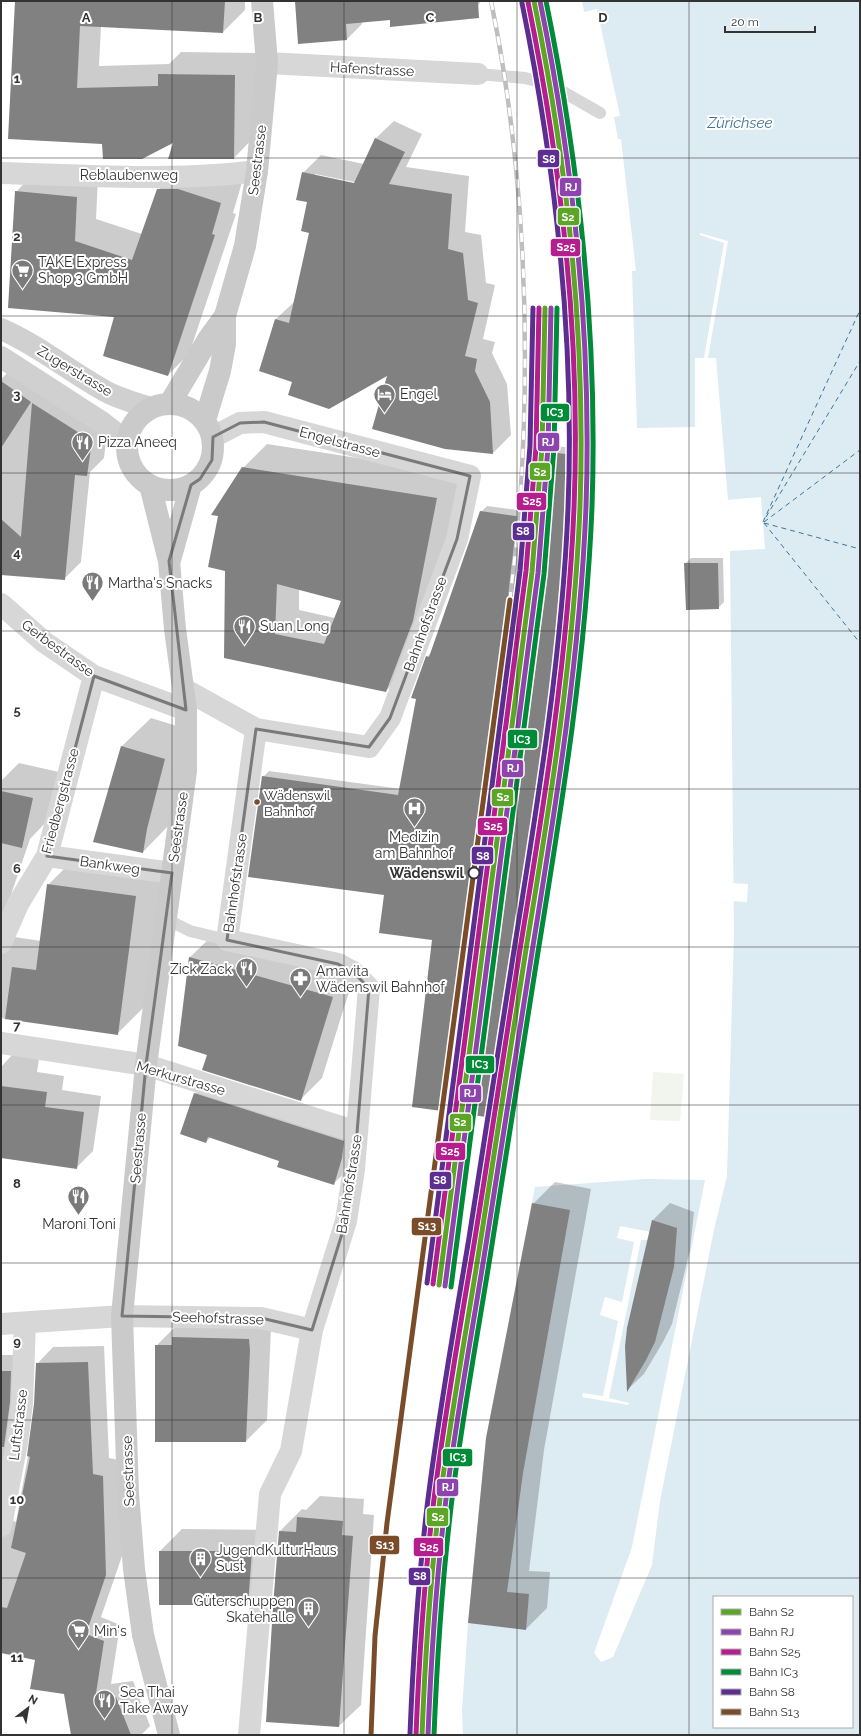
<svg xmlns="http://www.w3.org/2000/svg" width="861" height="1736" viewBox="0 0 861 1736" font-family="Raleway,sans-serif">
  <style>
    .green { fill: #f1f5ed }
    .water { fill: #ddebf3; fill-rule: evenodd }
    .pier { fill: #fff }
    .shadow { fill: #0003; fill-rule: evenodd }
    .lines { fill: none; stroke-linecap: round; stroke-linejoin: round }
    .ferry { stroke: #3f7597; stroke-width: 1; stroke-dasharray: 5 4; stroke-linecap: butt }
    .building { fill: #818181; fill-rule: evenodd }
    .service { stroke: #d7d7d7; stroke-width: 12 }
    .minor { stroke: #d7d7d7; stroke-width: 22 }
    .secondary { stroke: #d0d0d0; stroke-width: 22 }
    .primary { stroke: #cacaca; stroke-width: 22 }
    .rail-casing { stroke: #bebebe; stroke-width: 4.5 }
    .rail { stroke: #fff; stroke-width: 3; stroke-dasharray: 9; stroke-linecap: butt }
    .rail-1-casing { stroke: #fff; stroke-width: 8 }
    .rail-2-casing { stroke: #fff; stroke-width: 8 }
    .rail-3-casing { stroke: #fff; stroke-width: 8 }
    .rail-4-casing { stroke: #fff; stroke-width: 8 }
    .rail-5-casing { stroke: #fff; stroke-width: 8 }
    .rail-6-casing { stroke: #fff; stroke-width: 8 }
    .rail-1 { stroke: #5da526; stroke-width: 5 }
    .rail-2 { stroke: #8e44ad; stroke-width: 5 }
    .rail-3 { stroke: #b41e8e; stroke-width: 5 }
    .rail-4 { stroke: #008b39; stroke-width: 5 }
    .rail-5 { stroke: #5e2d91; stroke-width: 5 }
    .rail-6 { stroke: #7a4c29; stroke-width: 5 }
    .marked { fill: none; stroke: #7a7a7a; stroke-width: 3; stroke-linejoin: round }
    .grid { fill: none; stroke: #333; stroke-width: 1; stroke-opacity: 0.55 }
    .bus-dot { fill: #7a4b2a; stroke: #fff; stroke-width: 1.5 }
    .stop-dot { fill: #fff; stroke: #333; stroke-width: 2 }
    .labels { text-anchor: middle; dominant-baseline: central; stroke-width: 4; stroke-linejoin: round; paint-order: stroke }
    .bus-label { font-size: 13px; fill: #333; stroke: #fff; text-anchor: start }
    .street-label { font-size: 14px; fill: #333; stroke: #fff }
    .poi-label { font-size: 14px; fill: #333; stroke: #fff; text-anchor: start }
    .stop-label { font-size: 14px; font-weight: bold; fill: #333; stroke: #fff; text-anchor: end }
    .water-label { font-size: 15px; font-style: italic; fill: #3f7597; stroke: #fff }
    .grid-label { font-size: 13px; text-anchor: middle; font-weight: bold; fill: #333; stroke: #fff; stroke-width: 4; stroke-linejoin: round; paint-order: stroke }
    .line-badge { stroke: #fff; stroke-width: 1.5 }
    .badge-label { font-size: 11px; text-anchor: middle; font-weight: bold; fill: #fff }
  </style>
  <rect width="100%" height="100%" fill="#fff"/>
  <path class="green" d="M653 1072 684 1074 680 1121 650 1120Z"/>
  <path class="water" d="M582 1H860V1735H463L462 1710 468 1623 486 1438 535 1187 645 1179 705 1180 632 1547 594 1653 601 1662 613 1657 652 1565 660 1501 714 1230 727 1176 734 933 730 551 728 500 716 358H695V427L637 428 632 271H636L621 139H618L614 117 620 116 597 9 584 12ZM714 1597H852V1727H714Z"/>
  <path class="pier" d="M700 233 728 241 708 358H704L724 243 700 235Z
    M761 497 765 549 728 551 726 500Z
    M732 883 748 884 747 902 732 901Z
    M620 1226 651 1232 649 1240H641L609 1398 629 1403 628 1405 582 1397 583 1393 603 1396 618 1321 600 1315 605 1297 622 1302 634 1242 617 1238Z"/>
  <path class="shadow" d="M16 1H245V10L223 32 101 26 99 66 169 64 181 52 257 53 256 135 234 158 175 141 103 143Z
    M296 1H480V3L465 18 390 19 362 21V24L347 39 299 43Z
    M394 121 422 134 406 167 469 176 465 232 481 235 486 283 495 285 483 339 495 342 492 353 507 384 511 435 493 453 446 448 388 374 293 381 276 319 294 302 310 232 308 202 303 173 321 155 364 164 376 138ZM315 174 359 183V185L315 176Z
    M180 168 242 182 233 213 236 214 189 354 168 375 116 317 16 192 37 170 98 176 96 219 142 234 158 190Z
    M17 364 108 424 104 458 90 472 81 562 64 579 1 574V379Z
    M267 444 461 474 436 596 410 667 386 691 225 657 226 570 219 515 243 468ZM299 589 342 600 335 618 299 610Z
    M556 446 580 449 576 561 565 676 553 770 500 1110 493 1117 434 939 263 777 269 771 401 789 427 657 432 652 481 512 487 506 546 514 550 453Z
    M691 558H723L724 602 718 608 685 564Z
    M151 718 193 731 171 823 143 852 95 841 122 746Z
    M19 763 59 772 48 820 30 839 4 915 1 934V781Z
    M75 858 162 870 144 1007 117 1034 1 1018V935L41 941 48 885Z
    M212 936 354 976 322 1078 300 1100 208 1055 179 1045 190 957Z
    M12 1055 39 1059 37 1072 64 1076 62 1090 101 1096 93 1151 76 1168 1 1157V1067Z
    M210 1078 359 1126 349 1169 333 1184 280 1161 211 1137 206 1142 195 1094Z
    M555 1182 591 1189 544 1450 529 1571 550 1572 547 1608 526 1629 469 1622 533 1204Z
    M670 1203 694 1212 690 1250 672 1324 663 1342 644 1374 628 1389V1328L653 1220Z
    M178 1324 271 1328 267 1420 246 1441 156 1346Z
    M104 1346 109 1458 119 1460 122 1556 101 1617 120 1625 111 1684 133 1681 150 1726 141 1735H72L65 1693 37 1659 1 1651V1355H27L9 1519 16 1522 30 1445 35 1404 37 1364 53 1347Z
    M320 1496 364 1499 363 1514 374 1515 361 1705 339 1726 267 1721 280 1531 302 1509 306 1510Z
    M182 1529 274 1530 269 1583 247 1604 160 1551Z"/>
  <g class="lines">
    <path class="ferry" d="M766 517 860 361
      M763 522 860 310
      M764 522 860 450
      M764 523 860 643
      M764 523 860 549"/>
  </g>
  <path class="building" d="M15 1H225L223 33 80 26 77 88 158 86V74L235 75 234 159H168L173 143 142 159H103L102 144 8 139Z
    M295 1H478L479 18 390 27V20L346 24 347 40 298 44Z
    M375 138 405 152 389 184 452 194 448 249 463 253 468 300 478 303 465 356 477 359 475 371 490 402 493 454 445 449 372 429 387 376 329 409 288 395 292 382 259 371 275 319 289 323 309 233 301 231 307 202 296 200 302 172 354 183Z
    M157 189H178L221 203 212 234 215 235 168 376 103 356 114 317 8 308 15 191 77 197 75 241 132 260Z
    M1 381 31 402 1 448Z
    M32 403 92 441 87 476 75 475 65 580 1 575V519L21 537Z
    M549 452 574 455 570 568 559 684 547 777 494 1118 412 1107 432 940 379 933 384 895 248 877 262 776 398 795 416 699 411 698 426 656 429 657 480 511 544 520Z
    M242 467 437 498 413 621 386 692 224 658 225 571 208 567 218 516 211 515ZM277 584 341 601 324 644 275 634Z
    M684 563H718L719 609 686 610Z
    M121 746 165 759 147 829 143 853 93 842Z
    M1 791 33 798 22 848 1 843Z
    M47 884 136 896 118 1035 5 1019 12 967 36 970Z
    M189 957 333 997 301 1101 202 1070 207 1055 178 1046Z
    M1 1086 47 1092 45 1107 84 1112 77 1169 1 1158Z
    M194 1093 344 1141 342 1158 334 1185 277 1167 279 1161 208 1137 206 1143 180 1134Z
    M532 1203 570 1210 523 1473 507 1592 529 1594 526 1630 468 1623 486 1438Z
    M652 1220 677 1228 674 1267 655 1342 646 1360 627 1392 625 1346 627 1328Z
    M172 1337 249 1339 250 1350 246 1442H155V1345H172Z
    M88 1362 93 1474 103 1476 106 1575 86 1634 104 1641 95 1700 116 1697 131 1735H71L64 1694 30 1689 35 1660 1 1653V1607L7 1608 26 1553 11 1548 30 1457 27 1456 34 1404 36 1363Z
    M1 1371H11L10 1402 4 1447H1Z
    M297 1517 343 1521 342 1535 353 1536 339 1727 266 1722 273 1606 279 1531 296 1532Z
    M159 1551H252L248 1605H159Z"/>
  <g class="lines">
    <path class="service" d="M478 74 525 78 551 85 600 113
      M166 919 190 931 227 940"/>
    <path class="minor" d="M267 63 478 74
      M1 173C84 175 175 182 257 171
      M1 604 44 642 94 676 186 710
      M184 689 256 729 369 747 390 718 457 539 470 476 264 422 240 423 213 437
      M47 856 172 873
      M1 943 18 904 47 856 94 676
      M1 1043 146 1065 357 1132
      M1 1324 122 1316 261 1318 312 1330
      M1 1526 17 1443 22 1403 25 1323
      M249 1735 270 1494 291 1451 312 1330 346 1221 354 1169 369 988 353 972 338 964 227 940 256 729"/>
    <path class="secondary" d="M1 329C38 345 69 371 105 391 119 399 136 403 151 408
      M1 357 103 423 127 442"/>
    <path class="primary" d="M170 403 209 338 225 316
      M127 447a43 43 0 1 1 86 0a43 43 0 1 1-86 0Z
      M205 420 220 371 225 344V316L245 246 257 171 267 63 262 1
      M150 485 169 561 175 629 186 710V771L146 1065 122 1316 128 1493 134 1569 143 1635 169 1735
      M170 560 191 485"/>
    <defs>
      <path id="rail" d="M491 1C525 167 531 335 520 504 518 536 513 568 510 600"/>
    </defs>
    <use href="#rail" class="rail-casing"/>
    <use href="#rail" class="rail"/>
    <defs>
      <path id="rail-1" d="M439 1285 532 572 542 447 545 308
        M422 1735C425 1659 430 1583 439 1507 450 1417 467 1328 481 1238 497 1140 511 1041 527 943 551 799 574 654 580 507 586 336 568 168 534 1"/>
      <path id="rail-2" d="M445 1286 538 573 548 447 551 308
        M428 1735C431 1659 436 1583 445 1507 456 1417 473 1328 487 1238 502 1143 517 1047 532 952 556 804 580 657 586 507 592 336 574 168 540 1"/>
      <path id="rail-3" d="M433 1284 526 571 536 447 539 308
        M416 1735C419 1659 424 1583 433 1507 444 1417 460 1328 475 1238 491 1140 505 1042 521 943 545 799 568 654 574 508 581 337 562 169 528 2"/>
      <path id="rail-4" d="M451 1287 544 574 554 447 557 308
        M434 1735C437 1659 442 1583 451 1507 462 1417 479 1328 493 1238 508 1143 523 1047 538 952 562 804 586 657 592 507 598 336 580 168 546 1"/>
      <path id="rail-5" d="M427 1283 520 571 530 446 533 308
        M410 1734C413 1659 418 1583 427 1507 438 1417 454 1328 469 1238 485 1140 499 1042 515 944 538 800 562 655 568 509 575 338 556 170 522 3"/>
      <path id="rail-6" d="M371 1735 375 1636 387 1523 510 600"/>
    </defs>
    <use href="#rail-1" class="rail-1-casing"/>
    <use href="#rail-2" class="rail-2-casing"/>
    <use href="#rail-3" class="rail-3-casing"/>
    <use href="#rail-4" class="rail-4-casing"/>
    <use href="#rail-5" class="rail-5-casing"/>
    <use href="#rail-6" class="rail-6-casing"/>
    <use href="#rail-1" class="rail-1"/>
    <use href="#rail-2" class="rail-2"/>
    <use href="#rail-3" class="rail-3"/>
    <use href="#rail-4" class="rail-4"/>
    <use href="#rail-5" class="rail-5"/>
    <use href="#rail-6" class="rail-6"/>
  </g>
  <path class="marked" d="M264 422 470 476 457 539 390 718 369 747 256 729 227 940 338 964 353 972 369 988 354 1169 346 1221 312 1330 261 1318 122 1316 146 1065 172 873 47 856 94 676 186 710 169 561 191 485 200 479 212 460 213 437 240 423Z"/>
  <path class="grid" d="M172 1V1735M344 1V1735M517 1V1735M689 1V1735M1 158H860M1 316H860M1 473H860M1 631H860M1 789H860M1 947H860M1 1105H860M1 1263H860M1 1420H860M1 1578H860"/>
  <defs>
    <symbol id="supermarket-pin" viewBox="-11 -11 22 30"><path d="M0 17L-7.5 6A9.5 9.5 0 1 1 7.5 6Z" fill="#7a7a7a" stroke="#fff"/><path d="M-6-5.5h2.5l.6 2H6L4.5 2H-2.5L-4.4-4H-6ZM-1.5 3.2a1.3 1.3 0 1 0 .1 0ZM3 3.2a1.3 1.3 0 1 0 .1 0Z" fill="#fff"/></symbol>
    <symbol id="hotel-pin" viewBox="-11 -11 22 30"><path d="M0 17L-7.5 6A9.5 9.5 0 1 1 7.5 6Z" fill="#7a7a7a" stroke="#fff"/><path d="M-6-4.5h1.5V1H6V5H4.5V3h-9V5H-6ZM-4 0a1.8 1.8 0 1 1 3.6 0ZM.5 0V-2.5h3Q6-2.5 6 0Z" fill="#fff"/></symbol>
    <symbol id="restaurant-pin" viewBox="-11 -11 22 30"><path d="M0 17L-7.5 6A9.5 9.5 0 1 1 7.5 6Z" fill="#7a7a7a" stroke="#fff"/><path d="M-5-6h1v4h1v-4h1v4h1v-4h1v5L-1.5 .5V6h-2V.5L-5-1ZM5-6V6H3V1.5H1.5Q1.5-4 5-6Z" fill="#fff"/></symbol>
    <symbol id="hospital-pin" viewBox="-11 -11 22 30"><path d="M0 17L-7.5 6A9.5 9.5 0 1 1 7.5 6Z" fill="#7a7a7a" stroke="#fff"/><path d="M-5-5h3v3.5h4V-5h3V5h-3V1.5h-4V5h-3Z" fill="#fff"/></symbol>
    <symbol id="pharmacy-pin" viewBox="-11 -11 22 30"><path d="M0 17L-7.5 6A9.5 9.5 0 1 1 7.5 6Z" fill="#7a7a7a" stroke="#fff"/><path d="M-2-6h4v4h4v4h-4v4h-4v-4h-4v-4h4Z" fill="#fff"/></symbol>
    <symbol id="building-pin" viewBox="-11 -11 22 30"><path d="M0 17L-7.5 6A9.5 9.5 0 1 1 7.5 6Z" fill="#7a7a7a" stroke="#fff"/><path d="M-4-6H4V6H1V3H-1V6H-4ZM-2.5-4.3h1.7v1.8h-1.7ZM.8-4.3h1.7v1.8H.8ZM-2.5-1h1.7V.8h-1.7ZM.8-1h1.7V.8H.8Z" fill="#fff"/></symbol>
  </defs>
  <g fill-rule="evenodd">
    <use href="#supermarket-pin" x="10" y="258" width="25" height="34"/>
    <use href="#hotel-pin" x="372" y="382" width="25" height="34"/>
    <use href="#restaurant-pin" x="70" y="430" width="25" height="34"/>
    <use href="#restaurant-pin" x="80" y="570" width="25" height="34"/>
    <use href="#restaurant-pin" x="232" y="614" width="25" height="34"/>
    <use href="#hospital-pin" x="402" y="796" width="25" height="34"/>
    <use href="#restaurant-pin" x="234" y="956" width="25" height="34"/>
    <use href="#pharmacy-pin" x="288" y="966" width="25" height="34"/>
    <use href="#restaurant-pin" x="66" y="1184" width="25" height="34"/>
    <use href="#building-pin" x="188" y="1546" width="25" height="34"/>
    <use href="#building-pin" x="296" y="1596" width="25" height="34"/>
    <use href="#supermarket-pin" x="66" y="1618" width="25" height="34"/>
    <use href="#restaurant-pin" x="92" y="1688" width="25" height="34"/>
  </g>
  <circle class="bus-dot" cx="257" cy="802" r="3.5"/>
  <circle class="stop-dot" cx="474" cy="873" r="5.5"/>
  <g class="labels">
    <g class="bus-label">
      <text x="264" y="795">Wädenswil<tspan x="264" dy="16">Bahnhof</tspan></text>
    </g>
    <g class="street-label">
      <text transform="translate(372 69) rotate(3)">Hafenstrasse</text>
      <text transform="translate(257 160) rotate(-83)">Seestrasse</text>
      <text x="129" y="175">Reblaubenweg</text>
      <text transform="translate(75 371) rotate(31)">Zugerstrasse</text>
      <text transform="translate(340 442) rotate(15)">Engelstrasse</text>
      <text transform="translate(425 624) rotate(-70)">Bahnhofstrasse</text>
      <text transform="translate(58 648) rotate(36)">Gerbestrasse</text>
      <text transform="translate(60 801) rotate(-75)">Friedbergstrasse</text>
      <text transform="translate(178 827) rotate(-82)">Seestrasse</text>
      <text transform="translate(110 865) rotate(8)">Bankweg</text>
      <text transform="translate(235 883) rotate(-82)">Bahnhofstrasse</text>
      <text transform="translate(181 1078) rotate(16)">Merkurstrasse</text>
      <text transform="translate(138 1148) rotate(-85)">Seestrasse</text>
      <text transform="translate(349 1184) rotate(-81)">Bahnhofstrasse</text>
      <text transform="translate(218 1318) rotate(2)">Seehofstrasse</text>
      <text transform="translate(18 1425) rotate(-83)">Luftstrasse</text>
      <text transform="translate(128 1471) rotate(-92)">Seestrasse</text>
    </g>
    <g class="poi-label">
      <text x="38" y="262">TAKE Express<tspan x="38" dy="16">Shop 3 GmbH</tspan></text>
      <text x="400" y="394">Engel</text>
      <text x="98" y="442">Pizza Aneeq</text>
      <text x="108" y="583">Martha's Snacks</text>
      <text x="260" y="626">Suan Long</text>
      <text x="414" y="837" text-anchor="middle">Medizin<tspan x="414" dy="16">am Bahnhof</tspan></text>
      <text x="232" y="969" text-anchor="end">Zick Zack</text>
      <text x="316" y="971">Amavita<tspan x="316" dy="16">Wädenswil Bahnhof</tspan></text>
      <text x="79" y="1224" text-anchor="middle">Maroni Toni</text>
      <text x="216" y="1550">JugendKulturHaus<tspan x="216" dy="16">Sust</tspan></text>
      <text x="294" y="1601" text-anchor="end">Güterschuppen<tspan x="294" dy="16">Skatehalle</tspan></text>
      <text x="94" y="1631">Min‘s</text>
      <text x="120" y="1692">Sea Thai<tspan x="120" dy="16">Take Away</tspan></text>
    </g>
    <g class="stop-label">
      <text x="464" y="873">Wädenswil</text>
    </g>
    <g class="water-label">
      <text x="740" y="123">Zürichsee</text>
    </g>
  </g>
  <g class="grid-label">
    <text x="86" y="22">A</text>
    <text x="258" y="22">B</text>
    <text x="430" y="22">C</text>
    <text x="603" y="22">D</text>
    <text x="17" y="83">1</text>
    <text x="17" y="241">2</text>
    <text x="17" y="399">3</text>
    <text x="17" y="557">4</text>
    <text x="17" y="715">5</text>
    <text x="17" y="873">6</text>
    <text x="17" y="1030">7</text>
    <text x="17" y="1188">8</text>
    <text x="17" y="1346">9</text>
    <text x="17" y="1504">10</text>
    <text x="17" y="1662">11</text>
  </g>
  <g class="line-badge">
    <rect x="537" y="149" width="23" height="19" rx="4" fill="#5e2d91"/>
    <rect x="559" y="177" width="23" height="20" rx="4" fill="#8e44ad"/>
    <rect x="557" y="207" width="23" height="19" rx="4" fill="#5da526"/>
    <rect x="550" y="238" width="31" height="19" rx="4" fill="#b41e8e"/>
    <rect x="540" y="403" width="30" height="19" rx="4" fill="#008b39"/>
    <rect x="537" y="432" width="23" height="20" rx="4" fill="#8e44ad"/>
    <rect x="529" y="462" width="22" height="19" rx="4" fill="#5da526"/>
    <rect x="516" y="492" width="31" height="19" rx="4" fill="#b41e8e"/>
    <rect x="512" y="522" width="23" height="19" rx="4" fill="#5e2d91"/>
    <rect x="507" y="729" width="31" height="20" rx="4" fill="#008b39"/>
    <rect x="501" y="759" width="23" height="19" rx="4" fill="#8e44ad"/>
    <rect x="491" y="788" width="23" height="19" rx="4" fill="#5da526"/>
    <rect x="477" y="817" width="31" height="19" rx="4" fill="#b41e8e"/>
    <rect x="471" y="846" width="23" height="19" rx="4" fill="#5e2d91"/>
    <rect x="465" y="1055" width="30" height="19" rx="4" fill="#008b39"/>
    <rect x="459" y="1084" width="23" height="19" rx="4" fill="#8e44ad"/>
    <rect x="449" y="1113" width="23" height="19" rx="4" fill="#5da526"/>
    <rect x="435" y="1142" width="31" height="19" rx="4" fill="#b41e8e"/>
    <rect x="429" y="1171" width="23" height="19" rx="4" fill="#5e2d91"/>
    <rect x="411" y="1217" width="31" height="19" rx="4" fill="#7a4c29"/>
    <rect x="442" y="1448" width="31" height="19" rx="4" fill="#008b39"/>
    <rect x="436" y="1478" width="23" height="19" rx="4" fill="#8e44ad"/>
    <rect x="426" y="1507" width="23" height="20" rx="4" fill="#5da526"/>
    <rect x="369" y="1535" width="31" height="20" rx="4" fill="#7a4c29"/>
    <rect x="413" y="1537" width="31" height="20" rx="4" fill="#b41e8e"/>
    <rect x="408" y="1567" width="23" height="19" rx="4" fill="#5e2d91"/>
  </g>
  <g class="badge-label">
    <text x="549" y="163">S8</text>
    <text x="571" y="191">RJ</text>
    <text x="568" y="221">S2</text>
    <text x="566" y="251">S25</text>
    <text x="555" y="416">IC3</text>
    <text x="548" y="446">RJ</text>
    <text x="540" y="476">S2</text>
    <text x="532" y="505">S25</text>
    <text x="523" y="535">S8</text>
    <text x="522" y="743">IC3</text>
    <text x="513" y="772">RJ</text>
    <text x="503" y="801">S2</text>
    <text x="493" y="830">S25</text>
    <text x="483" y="860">S8</text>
    <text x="480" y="1068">IC3</text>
    <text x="470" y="1097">RJ</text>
    <text x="460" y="1126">S2</text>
    <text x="450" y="1155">S25</text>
    <text x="440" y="1184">S8</text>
    <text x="427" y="1230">S13</text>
    <text x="458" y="1461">IC3</text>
    <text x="448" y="1491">RJ</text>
    <text x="438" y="1521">S2</text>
    <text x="385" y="1549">S13</text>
    <text x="429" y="1551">S25</text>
    <text x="420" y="1580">S8</text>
  </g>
  <rect width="861" height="1736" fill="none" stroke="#333333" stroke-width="4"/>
  <rect x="713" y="1596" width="140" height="132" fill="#ffffff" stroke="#adadad"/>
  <rect x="721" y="1609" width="20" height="6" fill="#5da526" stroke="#adadad"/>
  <text x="749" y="1616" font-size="12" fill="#333333">Bahn S2</text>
  <rect x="721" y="1629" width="20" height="6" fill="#8e44ad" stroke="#adadad"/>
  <text x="749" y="1636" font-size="12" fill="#333333">Bahn RJ</text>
  <rect x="721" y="1649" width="20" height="6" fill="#b41e8e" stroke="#adadad"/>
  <text x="749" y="1656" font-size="12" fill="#333333">Bahn S25</text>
  <rect x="721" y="1669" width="20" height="6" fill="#008b39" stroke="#adadad"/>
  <text x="749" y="1676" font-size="12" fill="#333333">Bahn IC3</text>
  <rect x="721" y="1689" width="20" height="6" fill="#5e2d91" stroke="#adadad"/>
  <text x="749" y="1696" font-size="12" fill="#333333">Bahn S8</text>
  <rect x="721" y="1709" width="20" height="6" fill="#7a4c29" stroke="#adadad"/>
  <text x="749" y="1716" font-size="12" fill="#333333">Bahn S13</text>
  <g transform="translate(28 1708) rotate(31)" stroke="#ffffff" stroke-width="3" paint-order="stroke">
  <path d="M0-3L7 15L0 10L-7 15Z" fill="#333333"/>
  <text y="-6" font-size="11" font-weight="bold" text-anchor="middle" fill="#333333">N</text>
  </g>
  <path d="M725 26v6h90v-6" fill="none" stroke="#333333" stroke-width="2"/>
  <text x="731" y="26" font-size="12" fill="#333333" stroke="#ffffff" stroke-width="3" paint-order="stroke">20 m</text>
</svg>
